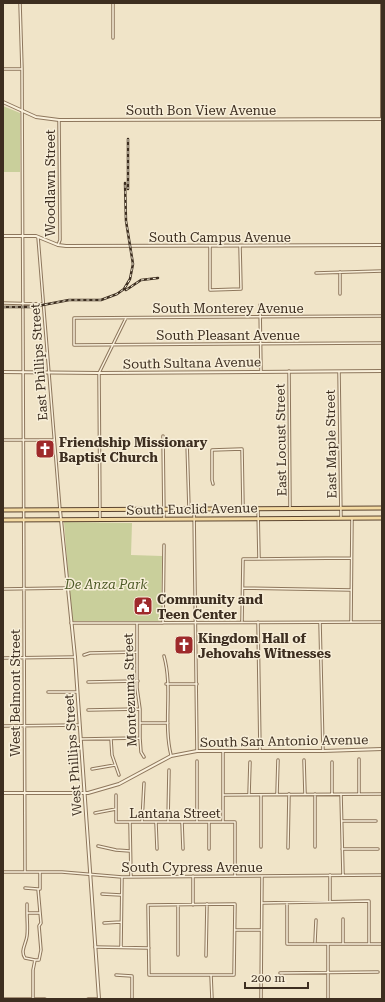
<svg xmlns="http://www.w3.org/2000/svg" width="385" height="1002" viewBox="0 0 385 1002" font-family="'Roboto Serif',serif">
  <style>
    .green { fill: #c9cf9b }
    .lines { fill: none; stroke-linecap: round; stroke-linejoin: round }
    .minor-casing { stroke: #8d765c; stroke-width: 3.5 }
    .tertiary-casing { stroke: #8d765c; stroke-width: 4 }
    .primary-casing { stroke: #5b4430; stroke-width: 5 }
    .minor { stroke: #faf1dc; stroke-width: 1.5 }
    .tertiary { stroke: #faf1dc; stroke-width: 2 }
    .primary { stroke: #f3d9a0; stroke-width: 3 }
    .rail-casing { stroke: #3d2e20; stroke-width: 2.5 }
    .rail { stroke: #f7eed8; stroke-width: 1; stroke-dasharray: 3; stroke-linecap: butt }
    .labels { text-anchor: middle; dominant-baseline: central; stroke-width: 3; stroke-linejoin: round; paint-order: stroke }
    .street-label { font-size: 13px; fill: #3d2e20; stroke: #f7eed8 }
    .poi-label { font-size: 13px; font-weight: bold; fill: #3d2e20; stroke: #f7eed8; text-anchor: start }
    .park-label { font-size: 13px; font-style: italic; fill: #4d5a26; stroke: #f7eed8 }
  </style>
  <rect width="100%" height="100%" fill="#f0e4c8"/>
  <path class="green" d="M3 106 20 113V172H3Z
    M64 522 132 523 131 555 162 556 161 621H72Z"/>
  <g class="lines">
    <defs>
      <path id="minor" d="M20 3 22 69 25 872
        M113 38V3
        M3 69H22
        M38 237 60 510
        M58 245 60 240 59 120
        M210 246V290L241 289 240 246
        M340 272V294
        M316 273 382 271
        M3 303 43 304
        M260 305 261 371
        M382 316 74 318V345L382 343
        M289 371 290 507
        M339 372 341 518
        M163 436 164 518
        M3 440H54
        M187 442 189 509
        M213 484 212 480V450L242 449 243 507
        M194 509 197 751
        M258 509 259 559
        M100 519 99 373 126 318
        M243 588 351 590
        M3 589 67 588
        M242 621 243 559 351 558
        M258 622 260 751
        M320 622 323 751
        M351 622 352 518
        M71 623 382 622
        M137 623V688L140 709V738L141 752 144 757
        M163 623 164 545
        M84 655 90 653 137 652
        M164 656C173 688 163 723 171 755
        M3 658 75 657
        M88 682 138 681
        M166 684H197
        M48 692H77
        M88 710 140 709
        M140 723H168
        M3 726 79 725
        M81 739 140 738
        M111 739 112 755 119 775
        M223 751V821
        M359 759V793
        M304 760 305 794
        M197 761V821
        M92 769 115 765
        M277 794 278 760
        M315 794V847
        M332 794V762
        M341 794 343 875
        M116 795V822H235V876
        M224 795 382 794
        M249 795 250 762
        M261 795V847
        M95 813 116 809
        M168 821 169 770
        M342 821H376
        M142 822 144 783
        M182 822 183 849
        M209 822V849
        M130 823 131 877
        M156 823 157 849
        M98 846 116 850 130 851
        M288 848 289 794
        M342 849H378
        M3 872H62L122 877 382 875
        M25 888 38 889 41 923 39 926 41 950 39 960H35
        M38 889H40V872
        M102 894 121 895
        M330 901V875
        M262 903 369 901V944
        M287 903V944H382
        M27 904V913H40
        M235 904 234 975H149L148 905Z
        M178 905V955
        M193 905V876
        M27 913C27 921 28 929 27 936 26 944 20 951 25 958L35 960 33 970V999
        M343 919V943
        M104 923 121 922
        M235 930H261
        M315 942 316 920
        M328 944V999
        M95 947 149 948
        M121 947 122 877
        M206 956 207 904
        M280 973 378 972
        M116 975 132 976V999
        M211 975 212 999
        M3 999H45
        M88 999H99
        M261 999 262 876"/>
      <path id="tertiary" d="M382 3V119
        M3 102 36 117 59 120 382 119
        M3 236H36L58 245 66 246 382 245
        M3 372 99 373 382 371
        M60 510 75 657 99 999
        M3 793H88L119 784 171 756 197 751H323L382 749"/>
      <path id="primary" d="M3 510 382 508
        M3 520 382 518"/>
    </defs>
    <use href="#minor" class="minor-casing"/>
    <use href="#tertiary" class="tertiary-casing"/>
    <use href="#primary" class="primary-casing"/>
    <use href="#minor" class="minor"/>
    <use href="#tertiary" class="tertiary"/>
    <use href="#primary" class="primary"/>
    <defs>
      <path id="rail" d="M128 139V189
        M126 290 141 280 158 278
        M3 307H32L69 300H101L117 294 124 289 130 279 133 264 126 221 125 183"/>
    </defs>
    <use href="#rail" class="rail-casing"/>
    <use href="#rail" class="rail"/>
  </g>
  <defs>
    <symbol id="church-square" viewBox="-11 -11 22 22"><rect x="-9" y="-9" width="18" height="18" rx="4" fill="#9e2a2b" stroke="#f7eed8"/><path d="M-1.2-6h2.4v3.5h3.3v2.4h-3.3V6h-2.4V-.1h-3.3v-2.4h3.3Z" fill="#fff"/></symbol>
    <symbol id="civic-square" viewBox="-11 -11 22 22"><rect x="-9" y="-9" width="18" height="18" rx="4" fill="#9e2a2b" stroke="#f7eed8"/><path d="M-.6-6.5H3V-4.5H.6V-3L4-1V1h2V6H-6V1h2V-1L-.6-3ZM-1.2 2.5V6h2.4V2.5Z" fill="#fff"/></symbol>
  </defs>
  <g fill-rule="evenodd">
    <use href="#church-square" x="34" y="438" width="22" height="22"/>
    <use href="#civic-square" x="132" y="595" width="22" height="22"/>
    <use href="#church-square" x="173" y="634" width="22" height="22"/>
  </g>
  <g class="labels">
    <g class="street-label">
      <text x="201" y="110">South Bon View Avenue</text>
      <text transform="translate(50 183) rotate(-90)">Woodlawn Street</text>
      <text x="220" y="237">South Campus Avenue</text>
      <text x="228" y="308">South Monterey Avenue</text>
      <text x="228" y="335">South Pleasant Avenue</text>
      <text transform="translate(39 362) rotate(-94)">East Phillips Street</text>
      <text transform="translate(192 363) rotate(-1)">South Sultana Avenue</text>
      <text transform="translate(281 440) rotate(-91)">East Locust Street</text>
      <text transform="translate(331 444) rotate(-91)">East Maple Street</text>
      <text transform="translate(192 509) rotate(-1)">South Euclid Avenue</text>
      <text transform="translate(130 690) rotate(-92)">Montezuma Street</text>
      <text transform="translate(15 693) rotate(-90)">West Belmont Street</text>
      <text transform="translate(284 741) rotate(-1)">South San Antonio Avenue</text>
      <text transform="translate(73 755) rotate(-94)">West Phillips Street</text>
      <text x="175" y="813">Lantana Street</text>
      <text x="192" y="867">South Cypress Avenue</text>
    </g>
    <g class="poi-label">
      <text x="59" y="442">Friendship Missionary<tspan x="59" dy="15">Baptist Church</tspan></text>
      <text x="157" y="599">Community and<tspan x="157" dy="15">Teen Center</tspan></text>
      <text x="198" y="638">Kingdom Hall of<tspan x="198" dy="15">Jehovahs Witnesses</tspan></text>
    </g>
    <g class="park-label">
      <text x="106" y="584">De Anza Park</text>
    </g>
  </g>
  <rect width="385" height="1002" fill="none" stroke="#3d2e20" stroke-width="8"/>
  <path d="M245 982v6h63v-6" fill="none" stroke="#3d2e20" stroke-width="2"/>
  <text x="251" y="982" font-size="12" fill="#3d2e20" stroke="#f7eed8" stroke-width="3" paint-order="stroke">200 m</text>
</svg>
